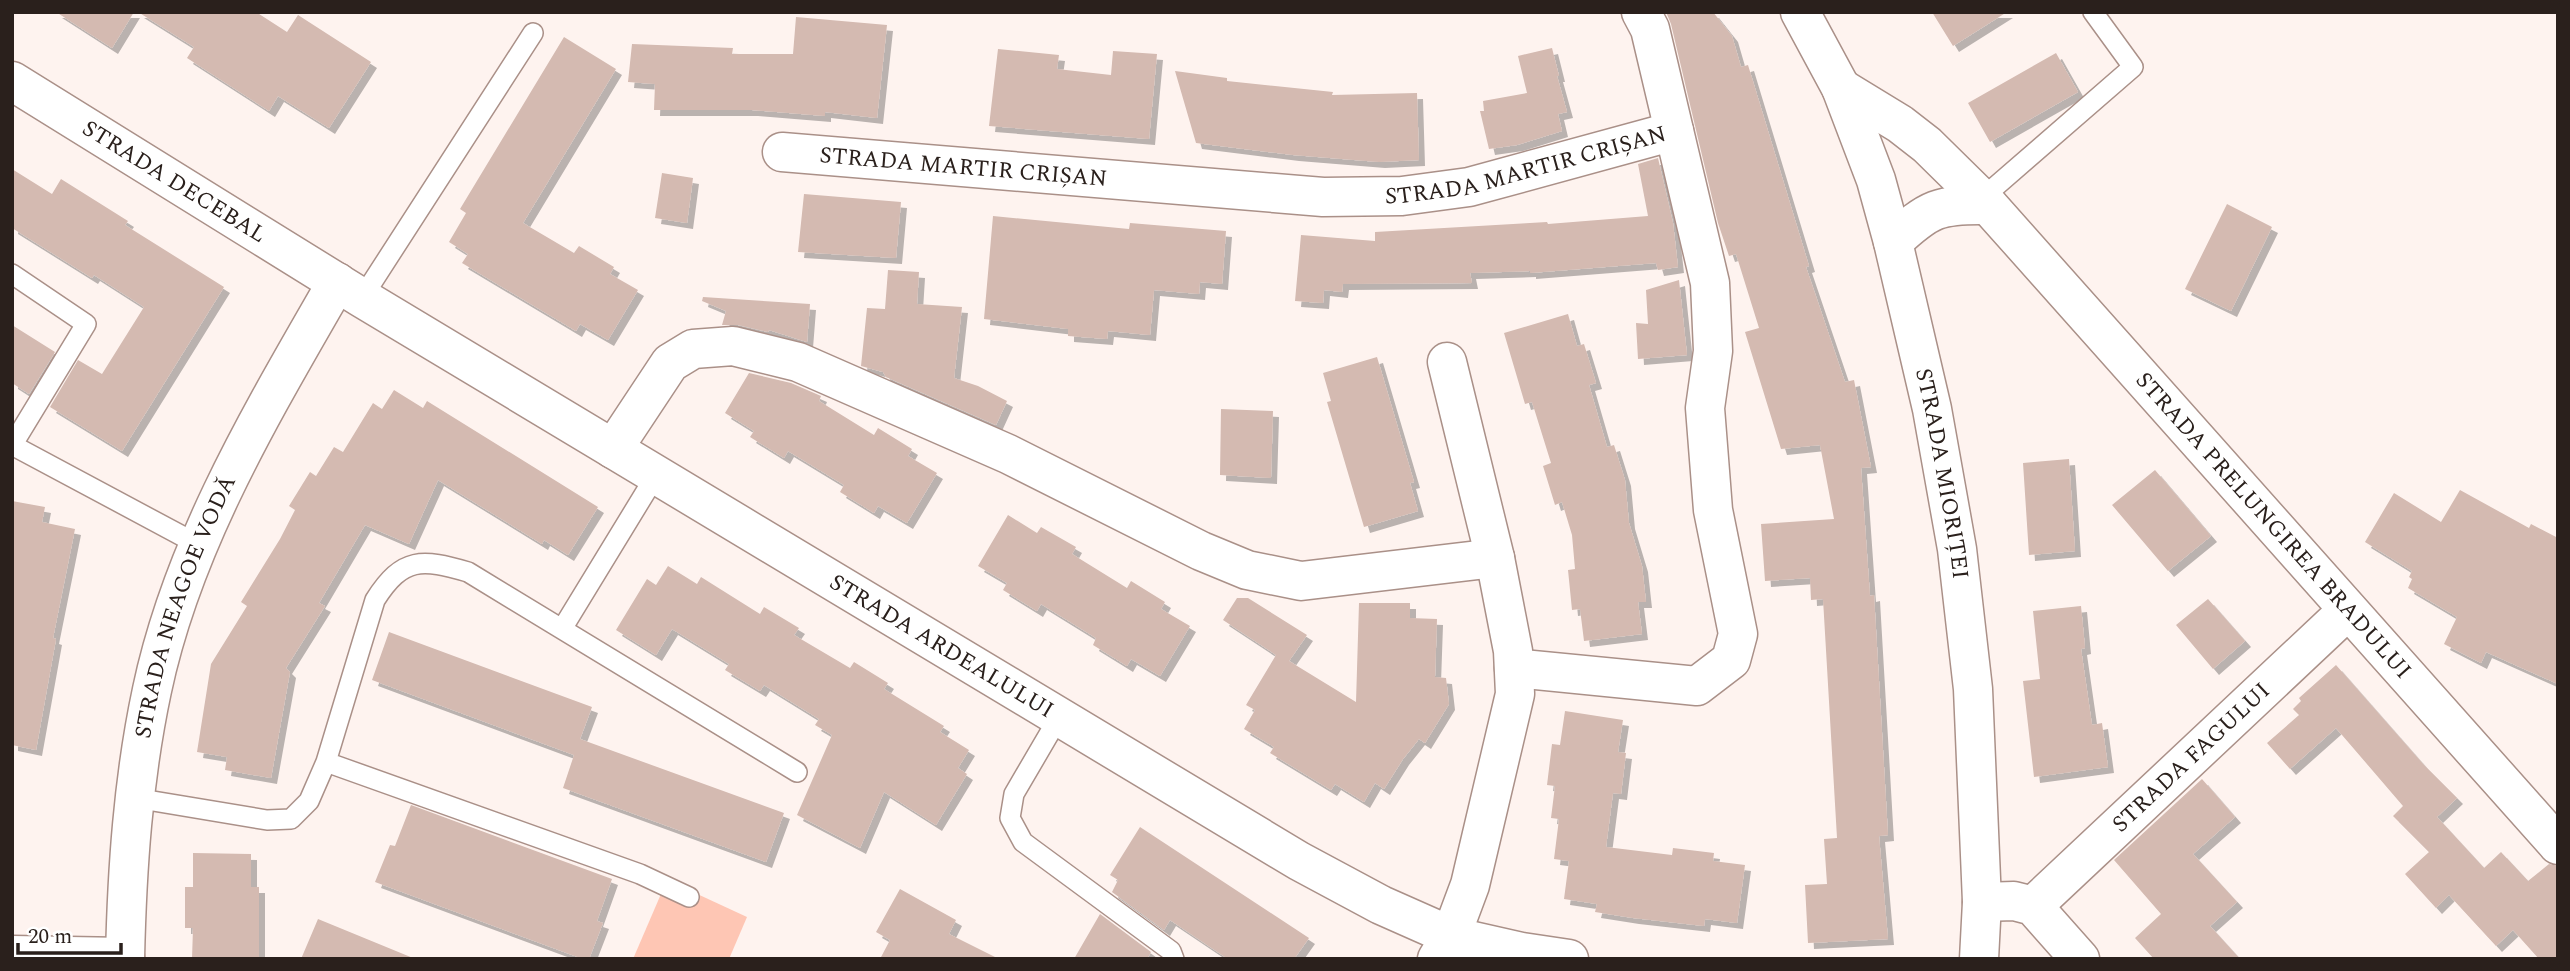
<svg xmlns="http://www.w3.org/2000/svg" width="2570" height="971" viewBox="0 0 2570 971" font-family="Spectral,serif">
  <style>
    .green { fill: #fec6b4 }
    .building { fill: #d4bab1; filter: url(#shadow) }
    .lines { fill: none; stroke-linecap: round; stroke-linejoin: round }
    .lane-casing { stroke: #aa9088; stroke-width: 22 }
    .street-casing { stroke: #aa9088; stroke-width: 41 }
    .secondary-casing { stroke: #aa9088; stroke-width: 41 }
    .lane { stroke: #fff; stroke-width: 19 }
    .street { stroke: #fff; stroke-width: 38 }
    .secondary { stroke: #fff; stroke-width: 38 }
    .labels { text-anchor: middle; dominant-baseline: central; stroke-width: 5; stroke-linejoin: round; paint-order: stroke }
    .street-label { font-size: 23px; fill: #2a201c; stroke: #fff }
  </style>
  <defs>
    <filter id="shadow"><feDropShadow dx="6" dy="6" stdDeviation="0" flood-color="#0004"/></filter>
  </defs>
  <rect width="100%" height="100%" fill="#fef3ef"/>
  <path class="green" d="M667 880 747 917 729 959H633Z"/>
  <path class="building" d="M56 12H134L112 48Z
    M138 12H256L287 32 298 15 371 62 329 128 278 96 269 111 187 58 194 47Z
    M1666 12H1713L1732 36 1741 67 1748 65 1809 266 1806 267 1845 382 1854 380 1871 467 1861 468 1870 596 1874 595 1888 835 1879 836 1888 939 1808 943 1805 885 1827 884 1824 839 1837 838 1823 599 1811 600 1810 578 1765 581 1761 524 1834 519 1820 445 1781 449 1745 332 1759 328 1736 254 1729 256 1718 223 1671 24Z
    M1932 12H2007L1953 46Z
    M796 17 887 25 877 118 825 112V116L752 110H654L655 84 628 82 632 44 733 48 732 54H793Z
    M564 37 616 69 523 223 574 253 579 246 614 267 610 274 638 290 608 340 580 324 576 331 462 263 468 254 449 242 466 213 460 209Z
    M1552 48 1559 76H1557L1567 112 1558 114 1562 131 1517 145 1489 149 1480 111H1484L1483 101 1527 93 1518 56Z
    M998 49 1059 55 1057 69 1111 75 1113 51 1157 54 1149 139 989 126Z
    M2056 53 2078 92 1990 142 1968 103Z
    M1175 71 1227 78V81L1333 92 1332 95 1417 93 1419 160 1379 162 1293 155 1196 143Z
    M1658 158 1673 223 1678 267 1658 270 1656 263 1530 273V271L1470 273 1472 283 1343 284 1342 292 1324 290 1323 303 1295 301 1301 235 1375 241V232L1547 222 1548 224 1648 216 1638 164Z
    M12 169 52 194 61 179 128 221 125 225 224 287 122 451 50 407 78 360 102 374 144 307 94 275 92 278 12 228Z
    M662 173 693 178 687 223 655 218Z
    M804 194 901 202 896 258 798 252Z
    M2227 204 2272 227 2231 311 2185 289Z
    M993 216 1129 229 1130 223 1226 231 1222 284 1200 282 1199 294 1154 290 1150 335 1108 331 1107 339 1068 336V329L984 319Z
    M888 270 919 272 917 304 962 307 954 378 978 386 1007 401 996 425 886 377 883 372 861 366 867 308 885 309Z
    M1679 280 1687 355 1638 359 1636 323 1648 324 1646 290Z
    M703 297 810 304 807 342 769 330 768 332 738 325H722L726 311 702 301Z
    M1568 314 1577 346 1584 344 1596 383 1589 385 1607 447 1614 445 1625 480 1629 523 1642 566 1646 602H1638L1642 634 1584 641 1580 609 1572 610 1568 570 1575 569 1572 535 1562 502 1555 505 1543 466 1551 463 1532 402 1525 404 1504 333Z
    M12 325 55 352 29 394 12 383Z
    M1377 357 1414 482 1410 483 1418 511 1364 527 1327 402 1331 401 1323 373Z
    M749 373 791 383 821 396 819 401 874 435 878 428 912 449 908 456 937 473 907 523 878 506 874 513 840 492 844 485 788 451 784 458 750 437 754 431 725 413Z
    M394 390 423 408 427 401 598 507 568 555 544 540 542 544 438 480 409 544 365 525 319 603 325 606 286 668 290 672 271 778 225 770 227 757 197 752 211 664 247 606 241 602 280 539 295 510 289 506 310 472 316 476 334 447 343 452 373 403 382 409Z
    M1221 409 1273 411 1271 478 1220 475Z
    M2069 459 2075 551 2029 555 2023 463Z
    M2155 470 2211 536 2168 571 2112 505Z
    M2460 490 2529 528 2531 524 2558 538V684L2486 652 2481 663 2444 644 2457 617 2408 588 2412 579 2409 577 2412 571 2365 542 2394 493 2441 522Z
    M12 501 45 507 42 522 75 529 53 638 56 639 36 750 12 745Z
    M1008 515 1037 533 1041 527 1076 547 1072 554 1127 588 1131 581 1165 602 1161 609 1190 626 1160 676 1131 659 1127 666 1093 645 1096 638 1041 604 1037 611 1003 590 1007 583 978 566Z
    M668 566 697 584 701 577 760 614 764 607 799 628 794 635 850 668 854 662 888 683 884 689 944 726 940 732 969 750 958 768 967 774 936 825 884 792 860 848 797 815 832 735 815 725 819 719 764 685 760 691 725 670 729 664 672 629 656 655 616 630 647 579 656 585Z
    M1237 598H1248L1307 635 1289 661 1356 702 1359 603H1410V618L1437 619 1435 677 1446 678 1449 704 1425 743 1419 739 1403 759 1384 789 1375 783 1364 802 1335 784 1331 790 1270 753 1274 747 1244 729 1255 710 1246 705 1276 655 1223 620Z
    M2208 599 2245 641 2213 669 2176 625Z
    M2081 606 2085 648 2081 649 2092 725 2102 723 2108 767 2034 777 2023 681 2040 679 2033 611Z
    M389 632 592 707 580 739 784 813 766 862 563 788 574 755 372 680Z
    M2336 665 2423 764 2457 798 2437 817 2484 868 2501 852 2528 881 2549 864 2558 866V959H2539L2513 930 2496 946 2449 895 2436 908 2405 874 2429 852 2393 816 2403 806 2336 728 2290 769 2267 743 2299 715 2293 709 2301 701 2299 698Z
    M1565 711 1623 720 1618 752 1626 753 1621 794 1613 793 1606 847 1672 855 1673 848 1714 853 1713 861 1745 865 1737 923 1705 919 1704 926 1633 918 1595 912 1597 904 1564 899 1569 861 1554 859 1559 819 1551 818 1555 786 1547 785 1552 744 1560 745Z
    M2202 779 2235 817 2193 854 2237 902 2210 926 2240 959H2154L2135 938 2161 914 2114 860Z
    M411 805 612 879 597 921 603 923 589 959H583L375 882 390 845 395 846Z
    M1140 827 1309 938 1294 959H1228L1170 920 1164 930 1112 892 1118 880 1110 875Z
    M193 853 251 854V887H259V959H192L193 928H185V887H193Z
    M900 889 956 920 949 934 999 959H880L890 940 876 932Z
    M1100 914 1151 952 1147 959H1074Z
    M318 919 413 958V959H301Z"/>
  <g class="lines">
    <defs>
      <path id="lane" d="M1981 199 2133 67 2093 12
        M12 274 86 324 13 444
        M362 298 533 33
        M12 445 199 545
        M562 629 656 475
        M1059 717 1014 794 1010 818 1023 842 1171 951 1174 959
        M326 762 640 874 689 897
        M135 798 267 820 291 819 309 801 326 762 375 600C403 556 422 559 468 572L797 772"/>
      <g id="street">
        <path id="s1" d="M12 81 362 298 1299 861 1381 905 1451 936 1522 952 1569 959"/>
        <path id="s2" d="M782 152 1323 197 1402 196 1469 187 1674 131"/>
        <path d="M613 449 670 363 693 349 733 346 798 362 1008 454 1201 551 1247 570 1301 581 1495 558"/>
        <path d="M1514 668 1697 686 1731 660 1738 634 1713 510 1705 408 1713 351 1710 283 1650 29 1641 12"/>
        <path d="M1982 902 2014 901 2033 906 2080 959"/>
        <path id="s3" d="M2033 906 2348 610"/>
        <path d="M12 955 125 957"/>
        <path id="s4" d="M125 959C127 869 133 779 152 690 183 543 263 411 337 282"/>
        <path d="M1437 959 1451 936 1470 885 1515 694 1513 651 1495 558 1447 362"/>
      </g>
      <g id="secondary">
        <path id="s5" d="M1800 12 1841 88 1876 180 1893 242 1932 409 1957 549 1973 689 1982 902 1979 959"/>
        <path id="s6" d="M1841 88 1900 124 1927 145 1988 205 2558 845"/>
        <path d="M1893 242C1929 208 1939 204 1988 205"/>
      </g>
    </defs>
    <use href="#lane" class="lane-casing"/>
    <use href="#street" class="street-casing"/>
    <use href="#secondary" class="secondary-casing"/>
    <use href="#lane" class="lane"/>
    <use href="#street" class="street"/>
    <use href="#secondary" class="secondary"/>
  </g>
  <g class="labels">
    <g class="street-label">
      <text stroke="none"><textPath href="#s2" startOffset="749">STRADA MARTIR CRIȘAN</textPath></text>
      <text stroke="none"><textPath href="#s2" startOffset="182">STRADA MARTIR CRIȘAN</textPath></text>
      <text stroke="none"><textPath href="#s1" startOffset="191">STRADA DECEBAL</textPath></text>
      <text stroke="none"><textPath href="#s5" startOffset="486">STRADA MIORIȚEI</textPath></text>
      <text stroke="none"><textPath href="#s6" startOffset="618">STRADA PRELUNGIREA BRADULUI</textPath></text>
      <text stroke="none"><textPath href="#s4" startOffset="360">STRADA NEAGOE VODĂ</textPath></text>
      <text stroke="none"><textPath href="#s1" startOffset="1088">STRADA ARDEALULUI</textPath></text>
      <text stroke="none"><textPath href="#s3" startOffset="217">STRADA FAGULUI</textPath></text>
    </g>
  </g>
  <rect width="2570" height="971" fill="none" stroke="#2a201c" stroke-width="28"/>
  <path d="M18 943v10h103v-10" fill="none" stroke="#2a201c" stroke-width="3.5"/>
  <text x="28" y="943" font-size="21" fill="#2a201c" stroke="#ffffff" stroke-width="5" paint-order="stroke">20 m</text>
</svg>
